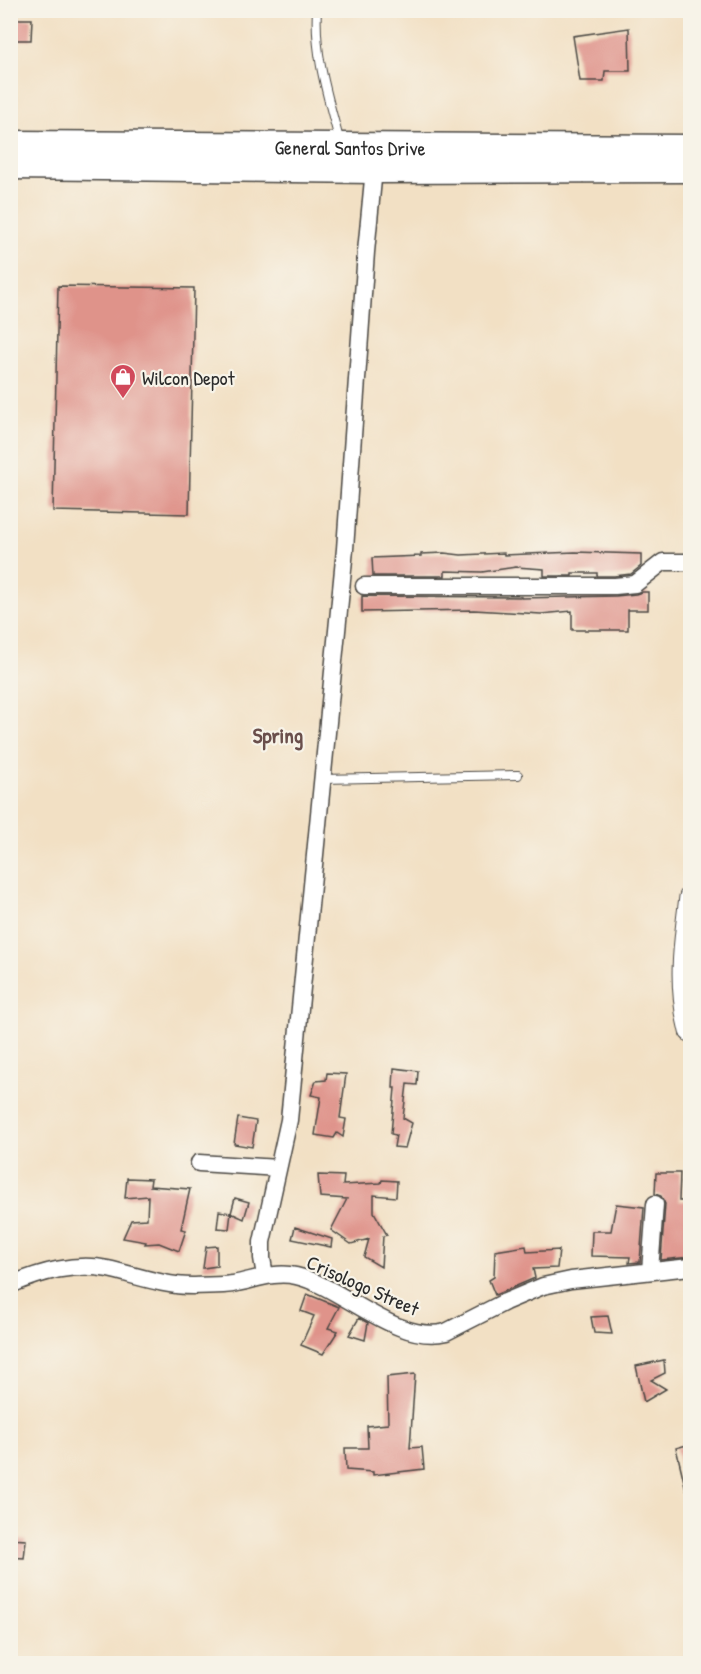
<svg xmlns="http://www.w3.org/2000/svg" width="701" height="1674" viewBox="0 0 701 1674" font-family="'Patrick Hand',sans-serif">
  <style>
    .building { fill: #df938a }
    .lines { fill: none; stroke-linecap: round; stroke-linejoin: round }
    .service-casing { stroke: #494642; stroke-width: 10 }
    .minor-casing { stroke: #494642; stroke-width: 19 }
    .tertiary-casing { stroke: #494642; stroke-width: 23 }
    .trunk-casing { stroke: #494642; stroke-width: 31 }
    .service { stroke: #fff; stroke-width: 8 }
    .minor { stroke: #fff; stroke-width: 16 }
    .tertiary { stroke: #fff; stroke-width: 21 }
    .trunk { stroke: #fff; stroke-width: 28 }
    .labels { text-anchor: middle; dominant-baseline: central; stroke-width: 4.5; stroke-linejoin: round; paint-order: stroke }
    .street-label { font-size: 20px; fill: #2b2b2b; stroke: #f7f3e8 }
    .poi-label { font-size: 20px; fill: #2b2b2b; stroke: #f7f3e8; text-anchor: start }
    .neighbourhood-label { font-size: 21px; font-weight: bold; fill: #6a4f4c; stroke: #f7f3e8 }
  </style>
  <rect width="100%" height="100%" fill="#f7f3e8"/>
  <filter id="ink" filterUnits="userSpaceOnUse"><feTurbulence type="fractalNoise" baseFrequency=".0167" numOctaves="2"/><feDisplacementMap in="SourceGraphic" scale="12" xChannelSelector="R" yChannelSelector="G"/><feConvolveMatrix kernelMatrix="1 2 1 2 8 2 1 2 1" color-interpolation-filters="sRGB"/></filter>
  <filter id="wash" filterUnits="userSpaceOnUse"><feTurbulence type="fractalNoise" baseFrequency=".008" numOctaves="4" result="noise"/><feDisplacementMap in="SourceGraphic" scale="24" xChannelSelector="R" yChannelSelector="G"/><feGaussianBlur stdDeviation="1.35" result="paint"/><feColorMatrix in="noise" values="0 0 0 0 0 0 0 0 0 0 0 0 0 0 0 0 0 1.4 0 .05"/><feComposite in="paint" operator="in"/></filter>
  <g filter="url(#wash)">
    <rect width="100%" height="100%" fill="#f2e0c4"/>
    <g id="blocks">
      <path class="building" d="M10 19H32L31 40H10Z
        M629 28 630 71H605L604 81H580L573 36Z
        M58 286 194 288 189 514 53 511Z
        M575 552 641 554V566L631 574 614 576H597V573H572V576H544V569L516 567 482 572 445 571V576H373L372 558 421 556V554L444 553 461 555 504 553V555Z
        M642 592H648V610H628V630H572V611L541 614 474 610 362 612V596L521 597V598L616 596 636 594Z
        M394 1068 418 1071 417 1085 407 1084 403 1118 412 1123 405 1148 394 1147 396 1135 391 1134 395 1088H393Z
        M327 1073 346 1074 340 1118 346 1119 343 1137 337 1133 334 1138 315 1135 321 1097 311 1095 316 1081 326 1080Z
        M238 1118 256 1121 252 1147 234 1144Z
        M656 1173H680L679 1201H690V1257L661 1260 665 1204 661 1196 655 1194Z
        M318 1175 344 1176 343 1185 381 1183 382 1180 397 1181 396 1197 374 1195V1212L387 1235 383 1236 381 1267 364 1257 369 1239 351 1244 331 1230 347 1199 320 1197Z
        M127 1178 151 1179 150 1186 190 1189 181 1229 186 1230 179 1251 159 1243 145 1244 146 1242 123 1238 131 1220 147 1219 148 1196 125 1198Z
        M235 1198 249 1202 244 1219 231 1213Z
        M616 1204 644 1207 640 1262 629 1263 630 1257 591 1256 592 1231H611Z
        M219 1211 231 1213 229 1229 217 1228Z
        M295 1227 332 1239 331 1247 292 1239Z
        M217 1246V1266L203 1268 206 1247Z
        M526 1246 527 1252 559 1250 557 1268 533 1269 535 1278 495 1295 489 1280 494 1277 495 1251Z
        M307 1294 339 1307 328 1328 338 1331 323 1354 301 1345 314 1316 301 1311Z
        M608 1316 612 1334 594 1333 591 1317Z
        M359 1318 368 1323 365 1340 349 1335Z
        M664 1360 665 1373 651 1380 666 1389 644 1402 636 1366Z
        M415 1374 410 1448 422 1447 424 1469 373 1475V1472L346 1470 345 1448H368L367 1426 388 1424 387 1377Z
        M690 1444V1490H686L676 1448Z
        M10 1539 26 1540 24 1558 10 1557Z"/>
    </g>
  </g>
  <g filter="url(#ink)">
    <use href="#blocks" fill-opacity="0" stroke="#494642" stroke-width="1.5"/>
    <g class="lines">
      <defs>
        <path id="service" d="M317 10C314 56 329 100 340 143
          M322 779 518 775"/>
        <path id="minor" d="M364 586H615L635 584 663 562H690
          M199 1163 278 1168
          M650 1271 655 1204
          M265 1276 262 1258V1242L289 1120 345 549 366 252 374 169
          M10 1285C41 1272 75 1262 108 1269 135 1275 164 1286 192 1286 206 1285 220 1286 233 1284 255 1280 274 1271 296 1276 342 1286 397 1345 446 1332L505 1302 543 1286 571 1280 690 1267"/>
        <path id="tertiary" d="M690 897C684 946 678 983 690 1031"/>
        <g id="trunk">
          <path id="s1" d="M10 145 690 149"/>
          <path d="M10 165 374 169 688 168"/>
        </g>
      </defs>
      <use href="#service" class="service-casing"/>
      <use href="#minor" class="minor-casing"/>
      <use href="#tertiary" class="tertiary-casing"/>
      <use href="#trunk" class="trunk-casing"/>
      <use href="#service" class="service"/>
      <use href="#minor" class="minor"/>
      <use href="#tertiary" class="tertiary"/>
      <use href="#trunk" class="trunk"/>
    </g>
  </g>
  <defs>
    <symbol id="shop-pin" viewBox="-11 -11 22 30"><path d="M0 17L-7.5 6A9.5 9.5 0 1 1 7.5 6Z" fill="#d1495b" stroke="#f7f3e8"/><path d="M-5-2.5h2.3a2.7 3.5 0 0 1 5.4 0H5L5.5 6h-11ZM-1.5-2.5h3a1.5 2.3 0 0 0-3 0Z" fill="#fff"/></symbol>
  </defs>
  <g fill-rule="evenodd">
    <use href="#shop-pin" x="108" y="362" width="30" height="40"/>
  </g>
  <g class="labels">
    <g class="street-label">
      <text stroke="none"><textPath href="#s1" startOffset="340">General Santos Drive</textPath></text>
      <text transform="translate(363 1285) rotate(24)">Crisologo Street</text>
    </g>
    <g class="poi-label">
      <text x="142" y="377">Wilcon Depot</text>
    </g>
    <g class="neighbourhood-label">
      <text x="278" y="735">Spring</text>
    </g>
  </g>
  <rect width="701" height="1674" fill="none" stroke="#f7f3e8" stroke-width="36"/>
</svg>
